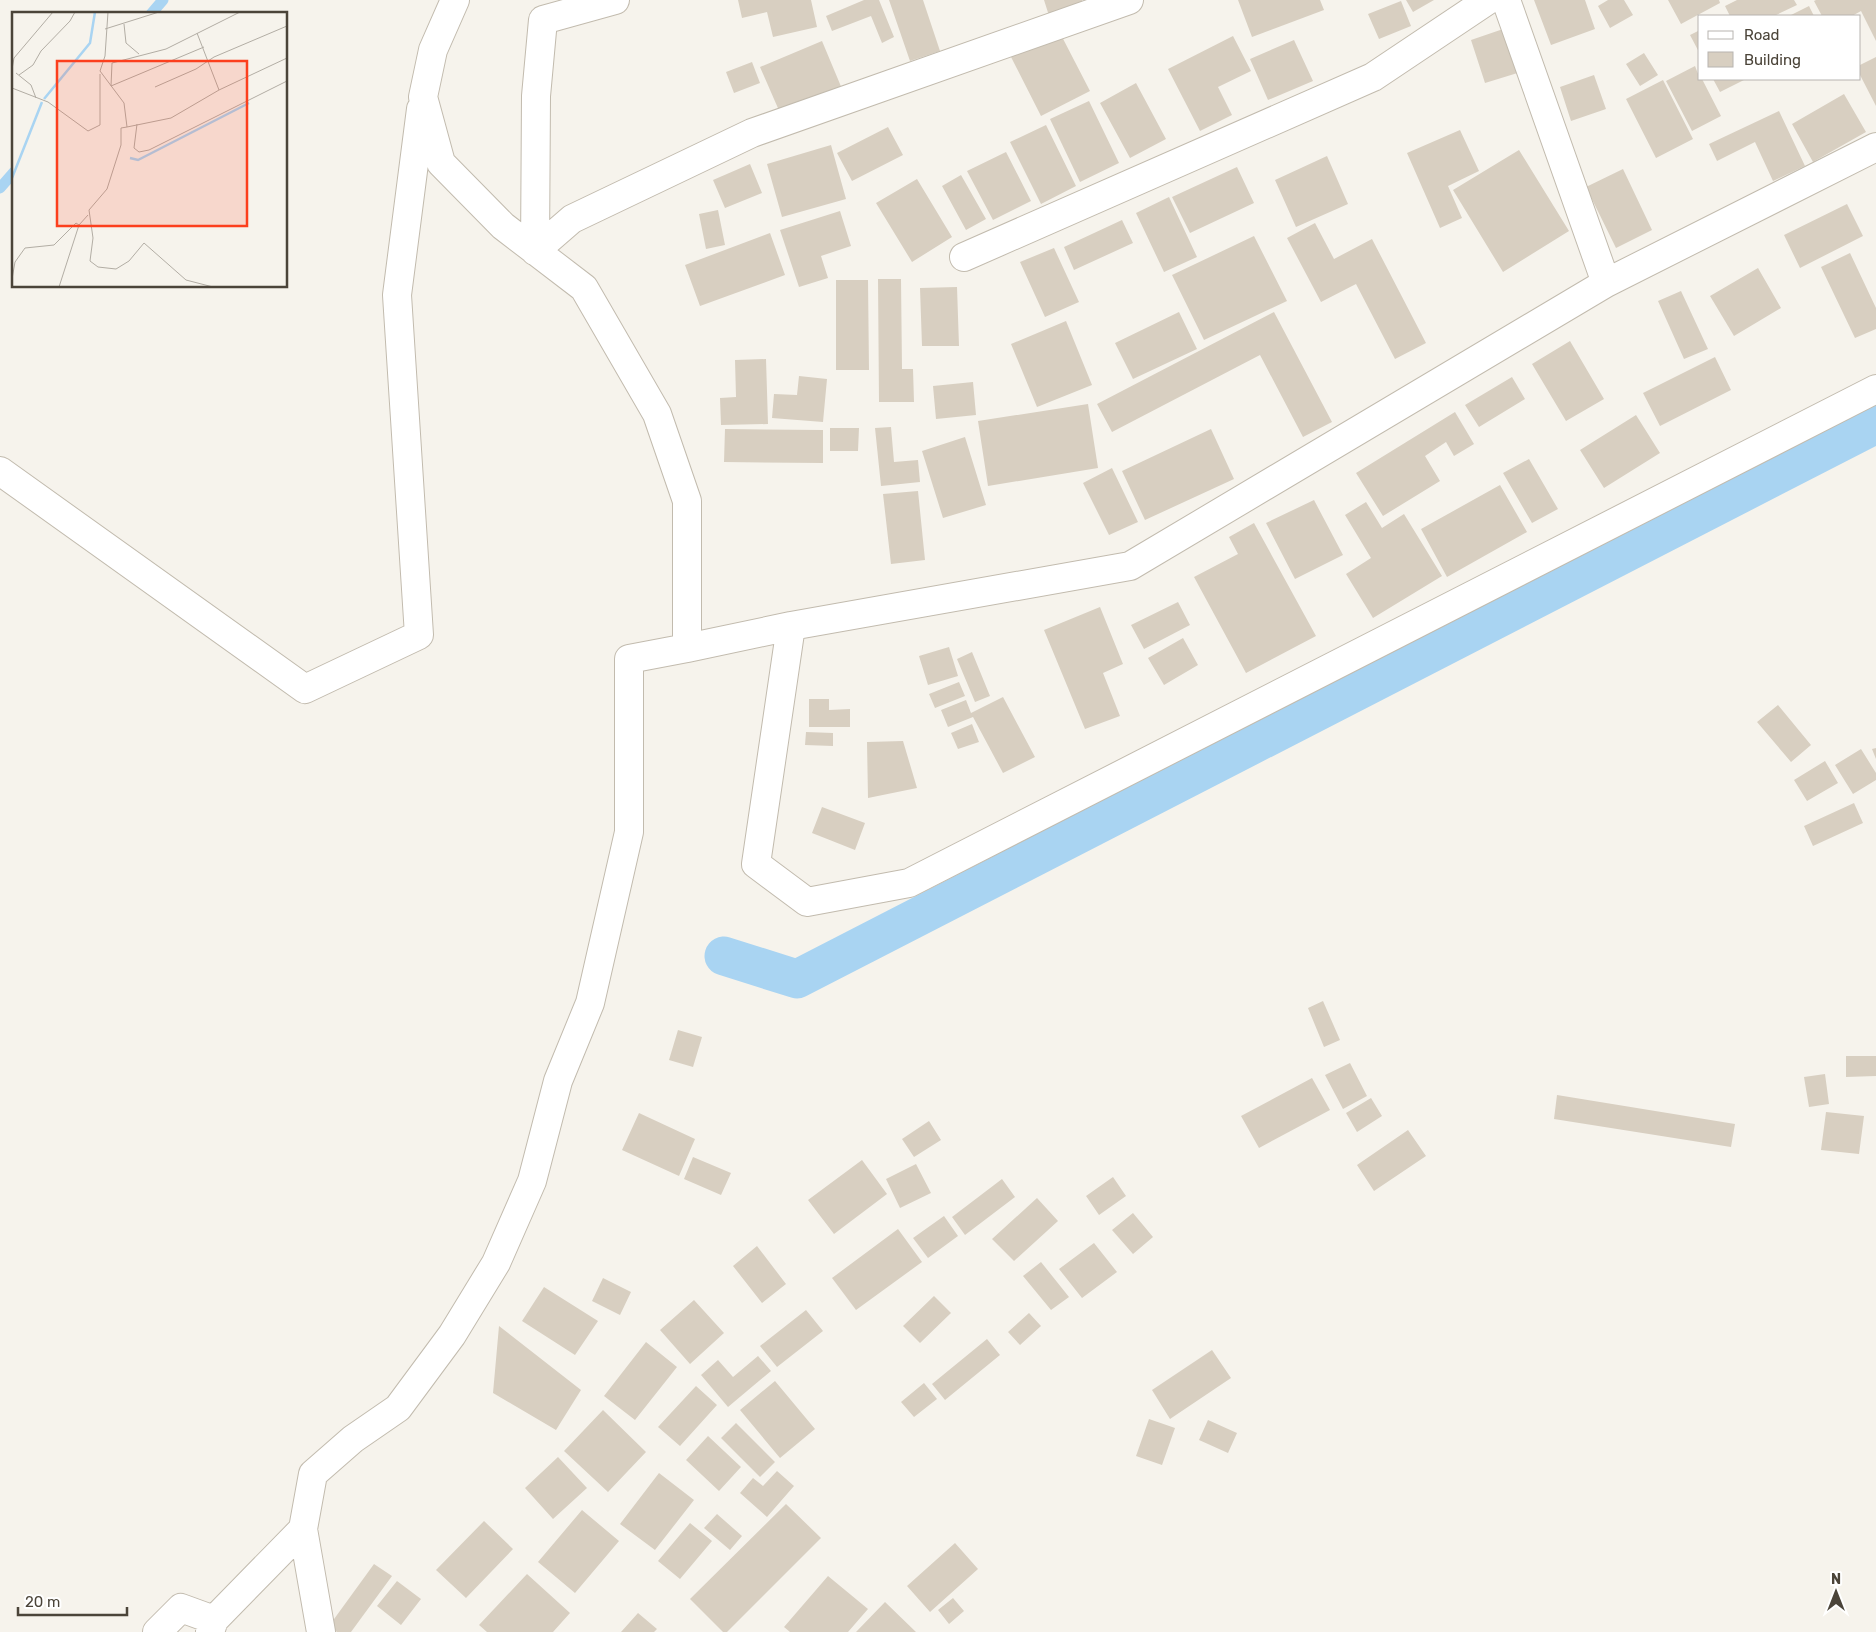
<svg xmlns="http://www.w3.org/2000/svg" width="1876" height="1632" viewBox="0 0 1876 1632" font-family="Rubik,sans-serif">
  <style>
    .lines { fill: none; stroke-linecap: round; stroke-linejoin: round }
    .stream { stroke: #a9d4f2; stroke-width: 11 }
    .canal { stroke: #a9d4f2; stroke-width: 39 }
    .building { fill: #d8cfc1 }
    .minor-casing { stroke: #c2bbae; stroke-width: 30 }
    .minor { stroke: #fff; stroke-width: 28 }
    .inset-river { fill: none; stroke: #a9d4f2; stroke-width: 2.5 }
    .inset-road { fill: none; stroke: #b2ada4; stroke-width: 1 }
    .view { fill: #fc3f1d; fill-opacity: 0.15; stroke: #fc3f1d; stroke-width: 2.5 }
    .inset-edge { fill: none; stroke: #4b4439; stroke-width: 2.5 }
  </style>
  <rect width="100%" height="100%" fill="#f6f3ec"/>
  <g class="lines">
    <path class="stream" d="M151 14 163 0
      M0 188 14 172"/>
    <path class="canal" d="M724 956 797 979 1876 424"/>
  </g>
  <path class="building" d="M738 0H811L817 27 773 37 767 12 742 18Z
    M864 0H879L894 37 882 43 871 16 832 31 826 16Z
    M889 0H923L940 51 910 61Z
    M1044 0H1082L1085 11 1051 22Z
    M1238 0H1320L1324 10 1252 37Z
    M1406 0H1434L1413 12Z
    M1534 0H1585L1595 29 1551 45Z
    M1608 0H1624L1633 15 1610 28 1598 6Z
    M1668 0H1719L1720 3 1681 24Z
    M1737 0H1794L1797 5 1774 16H1730L1725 6Z
    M1816 0H1876V41L1861 11 1852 16H1822L1814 1Z
    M1401 1 1411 26 1379 39 1368 14Z
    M1809 6 1814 16H1789Z
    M1509 27 1524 71 1485 83 1471 40Z
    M1700 30V54L1690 35Z
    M1059 31 1090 91 1041 116 1010 55Z
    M1233 36 1251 71 1218 87 1232 115 1200 131 1168 69Z
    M1294 40 1313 81 1268 100 1250 59Z
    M822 41 845 96 784 122 760 67Z
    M1644 53 1658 75 1640 86 1626 64Z
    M1876 57V106L1860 75V65Z
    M752 62 760 83 734 93 726 72Z
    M1695 66 1700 79H1702L1721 116 1692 131 1666 81Z
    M1594 75 1606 109 1571 121 1560 87Z
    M1713 79H1746L1720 92Z
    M1663 80 1693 139 1656 158 1626 99Z
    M1136 83 1166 139 1130 158 1100 103Z
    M1844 94 1866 132 1813 162 1792 124Z
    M1089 101 1119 163 1080 182 1050 119Z
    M1779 111 1805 166 1773 181 1755 142 1717 161 1709 144Z
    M1046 125 1076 186 1041 204 1010 142Z
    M888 127 903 155 852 181 837 153Z
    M1460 130 1479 171 1448 186 1462 218 1440 228 1407 153Z
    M831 145 846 199 782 217 767 164Z
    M1519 150 1569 231 1503 272 1453 190Z
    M1006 152 1031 201 993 220 967 171Z
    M1327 156 1348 204 1296 227 1275 180Z
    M750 164 762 193 725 208 713 180Z
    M1237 167 1254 203 1190 233 1172 197Z
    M1623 169 1652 230 1616 248 1586 187Z
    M961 175 986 219 966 230 942 186Z
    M917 179 952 237 912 262 876 203Z
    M1169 197 1197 257 1164 272 1136 213Z
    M1847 204 1863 236 1800 268 1784 235Z
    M718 210 725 245 706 249 699 214Z
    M840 211 851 246 821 256 828 278 799 287 780 230Z
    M1122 220 1133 243 1074 270 1064 247Z
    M1315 223 1334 259 1372 239 1426 343 1395 359 1356 284 1321 302 1287 238Z
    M770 233 785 275 700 306 685 265Z
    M1254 236 1287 301 1204 340 1172 275Z
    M1054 248 1079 302 1045 317 1020 262Z
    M1850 253 1876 308V329L1855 338 1821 267Z
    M1758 268 1781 308 1734 336 1710 296Z
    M878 279H901L902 369H913L914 402H879Z
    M836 280H868L869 370H836Z
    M957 287 959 346H922L920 288Z
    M1681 291 1708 349 1684 359 1658 301Z
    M1179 312 1197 349 1133 379 1115 343Z
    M1274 312 1332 422 1303 437 1260 355 1112 432 1097 404Z
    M1066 321 1092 385 1037 407 1011 344Z
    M1570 341 1604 399 1566 421 1532 364Z
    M1715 357 1731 390 1660 426 1643 393Z
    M766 359 768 424 721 425 720 398 736 397 735 360Z
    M799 376 827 379 823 422 772 418 774 394 797 395Z
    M1512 377 1525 399 1479 427 1465 405Z
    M973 382 976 415 936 419 933 386Z
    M1088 404 1098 468 988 486 978 421Z
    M1455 412 1474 444 1454 456 1446 442 1425 456 1440 481 1383 516 1356 473Z
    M1636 415 1660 453 1604 488 1580 450Z
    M891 427 894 462 918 460 920 482 881 486 875 428Z
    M830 428H859L858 451H830Z
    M725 429 823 430V463L724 462Z
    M1211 429 1234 479 1145 520 1122 471Z
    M965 437 986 505 943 518 922 451Z
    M1529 459 1558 509 1532 523 1503 473Z
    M1112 468 1138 522 1109 535 1083 483Z
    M1500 485 1527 532 1447 577 1421 529Z
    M918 491 925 560 891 564 883 494Z
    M1314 500 1343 555 1295 579 1266 523Z
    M1366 502 1382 528 1404 514 1442 576 1373 618 1346 574 1371 558 1345 515Z
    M1254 523 1316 636 1246 673 1194 577 1238 554 1229 537Z
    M1178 602 1190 625 1144 649 1131 625Z
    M1100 607 1123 664 1103 673 1120 716 1085 729 1044 630Z
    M1183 638 1198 665 1164 685 1148 658Z
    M949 647 958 676 928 685 919 656Z
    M972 652 990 696 975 702 957 659Z
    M959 682 965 696 935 708 929 694Z
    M1003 697 1035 757 1003 773 973 717 948 727 941 710 966 700 971 713Z
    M809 699H829V710L850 709V727H809Z
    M1778 705 1811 745 1791 762 1757 722Z
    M972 724 979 742 958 749 951 733Z
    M806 732 833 733V746L805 745Z
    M903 741 917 788 868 798 867 742Z
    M1876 748V759L1872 749Z
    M1861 749 1876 773V780L1853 794 1835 765Z
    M1825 761 1838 783 1807 801 1794 780Z
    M1854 803 1863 823 1813 846 1804 826Z
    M822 807 865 823 855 850 812 833Z
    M1323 1001 1340 1040 1324 1047 1308 1008Z
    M678 1030 702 1037 693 1067 669 1060Z
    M1846 1056H1876V1076L1846 1077Z
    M1350 1063 1367 1096 1343 1109 1325 1075Z
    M1825 1074 1829 1104 1809 1107 1804 1077Z
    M1312 1078 1330 1110 1259 1148 1241 1116Z
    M1557 1095 1735 1124 1731 1147 1554 1119Z
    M1371 1098 1382 1116 1357 1132 1346 1113Z
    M1826 1112 1864 1116 1859 1154 1821 1150Z
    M639 1113 695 1139 679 1176 622 1150Z
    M929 1121 941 1140 914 1157 902 1139Z
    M1408 1130 1426 1156 1374 1191 1357 1165Z
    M693 1157 731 1173 721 1195 684 1179Z
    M862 1160 887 1194 834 1234 808 1200Z
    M916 1164 931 1193 900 1208 886 1179Z
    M1113 1177 1126 1196 1099 1215 1086 1196Z
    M1002 1179 1015 1197 965 1235 952 1217Z
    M1037 1198 1058 1221 1014 1261 992 1239Z
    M1133 1213 1153 1237 1133 1254 1112 1230Z
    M944 1216 958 1236 928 1258 913 1238Z
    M898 1229 922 1262 856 1310 832 1278Z
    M1094 1243 1117 1272 1082 1298 1059 1269Z
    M757 1246 786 1284 762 1303 733 1266Z
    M1041 1262 1069 1297 1051 1310 1023 1276Z
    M603 1278 631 1292 620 1315 592 1301Z
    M544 1287 598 1321 575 1355 522 1321Z
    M934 1296 951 1313 920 1343 903 1326Z
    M694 1300 724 1333 690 1364 660 1330Z
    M806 1310 823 1331 777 1367 760 1346Z
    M1029 1313 1041 1326 1020 1345 1008 1332Z
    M499 1326 581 1390 556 1430 493 1393Z
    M987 1339 1000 1355 945 1400 932 1384Z
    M646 1342 677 1367 635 1420 604 1396Z
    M1212 1350 1231 1378 1170 1419 1152 1390Z
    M758 1356 771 1371 728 1407 701 1375 718 1360 733 1377Z
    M775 1381 815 1429 780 1458 740 1410Z
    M924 1383 937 1399 914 1417 901 1402Z
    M696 1386 717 1405 680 1446 658 1427Z
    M603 1410 646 1452 608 1492 564 1451Z
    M1149 1419 1175 1428 1162 1465 1136 1456Z
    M1208 1420 1237 1433 1228 1453 1199 1440Z
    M736 1423 775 1462 760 1477 721 1438Z
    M708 1436 741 1467 719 1491 686 1460Z
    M558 1457 587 1488 553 1519 525 1488Z
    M777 1471 794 1486 767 1517 740 1493 753 1478 763 1486Z
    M659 1473 694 1500 655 1550 620 1524Z
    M786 1504 821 1538 727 1632H723L690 1599Z
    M582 1510 619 1541 575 1593 538 1562Z
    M717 1514 742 1536 730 1550 704 1528Z
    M484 1521 513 1549 466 1598 436 1570Z
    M690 1523 712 1541 680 1579 658 1561Z
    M955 1543 978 1569 930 1612 907 1586Z
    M374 1564 392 1576 351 1632H337L329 1626Z
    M527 1574 570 1613 553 1632H487L479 1625Z
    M828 1576 868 1609 848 1632H790L784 1627Z
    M397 1581 421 1599 401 1625 377 1606Z
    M953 1598 964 1611 949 1624 938 1610Z
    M885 1602 916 1632H856Z
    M638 1613 657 1629 654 1632H621Z"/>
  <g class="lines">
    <defs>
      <path id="minor" d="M455 0 433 50 423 97 441 163 503 226 584 288 657 414 687 501V648L791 626 1130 566 1606 283 1876 147
        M1506 0 1606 283
        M535 251 572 219 752 133 1129 0
        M535 251 536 96 543 20 615 0
        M964 257 1373 77 1488 0
        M0 471 305 689 419 635 397 295 421 109
        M791 626 756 864 807 902 909 883 1876 389
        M157 1632 181 1608 214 1620
        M210 1632 214 1620 303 1529
        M321 1632 303 1529 313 1474 353 1439 398 1408 452 1335 496 1263 532 1181 558 1081 590 1003 629 832V659L687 648"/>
    </defs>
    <use href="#minor" class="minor-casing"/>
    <use href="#minor" class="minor"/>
  </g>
  <g transform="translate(12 12)">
    <rect width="275" height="275" fill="#f6f3ec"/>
    <path class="inset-river" d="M32 87 78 31 83 0M118 146 126 148 237 91M0 166 30 90"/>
    <path class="inset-road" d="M96 0 93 44 88 59 112 91 115 115 159 106 207 78 275 46M112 12 114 31 127 42M93 17 147 0M185 21 207 78M0 57 2 46 41 0M4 61 19 73 24 86M7 63 21 53 29 39 58 9 63 0M99 74 100 51 154 37 228 0M99 74 192 35M143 75 184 57 202 45 275 14M0 76 36 90 76 119 88 113V62M125 112 122 136 127 140 137 138 275 69M115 115 109 116V133L95 177 77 198 81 226 78 249 86 255 104 257 117 249 132 231 174 268 201 275M0 267 3 250 13 236 42 233 64 211 67 213M47 275 67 213 76 203"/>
    <path class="view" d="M45 49H235V214H45Z"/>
    <rect width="275" height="275" class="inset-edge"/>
  </g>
  <rect x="1698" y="15" width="162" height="65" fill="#ffffff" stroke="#b7b4b0"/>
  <rect x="1708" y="31" width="25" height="8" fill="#ffffff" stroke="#b7b4b0"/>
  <text x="1744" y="40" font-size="15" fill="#4b4439">Road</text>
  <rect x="1708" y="52" width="25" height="15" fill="#d8cfc1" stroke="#b7b4b0"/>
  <text x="1744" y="65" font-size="15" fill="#4b4439">Building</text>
  <g transform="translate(1836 1592)" stroke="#ffffff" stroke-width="4" paint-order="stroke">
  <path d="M0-4L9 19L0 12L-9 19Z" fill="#4b4439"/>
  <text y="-8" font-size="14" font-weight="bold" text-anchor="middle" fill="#4b4439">N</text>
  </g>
  <path d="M18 1607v8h109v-8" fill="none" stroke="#4b4439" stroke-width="2.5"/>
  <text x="25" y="1607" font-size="15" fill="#4b4439" stroke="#ffffff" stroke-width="4" paint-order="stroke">20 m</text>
</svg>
